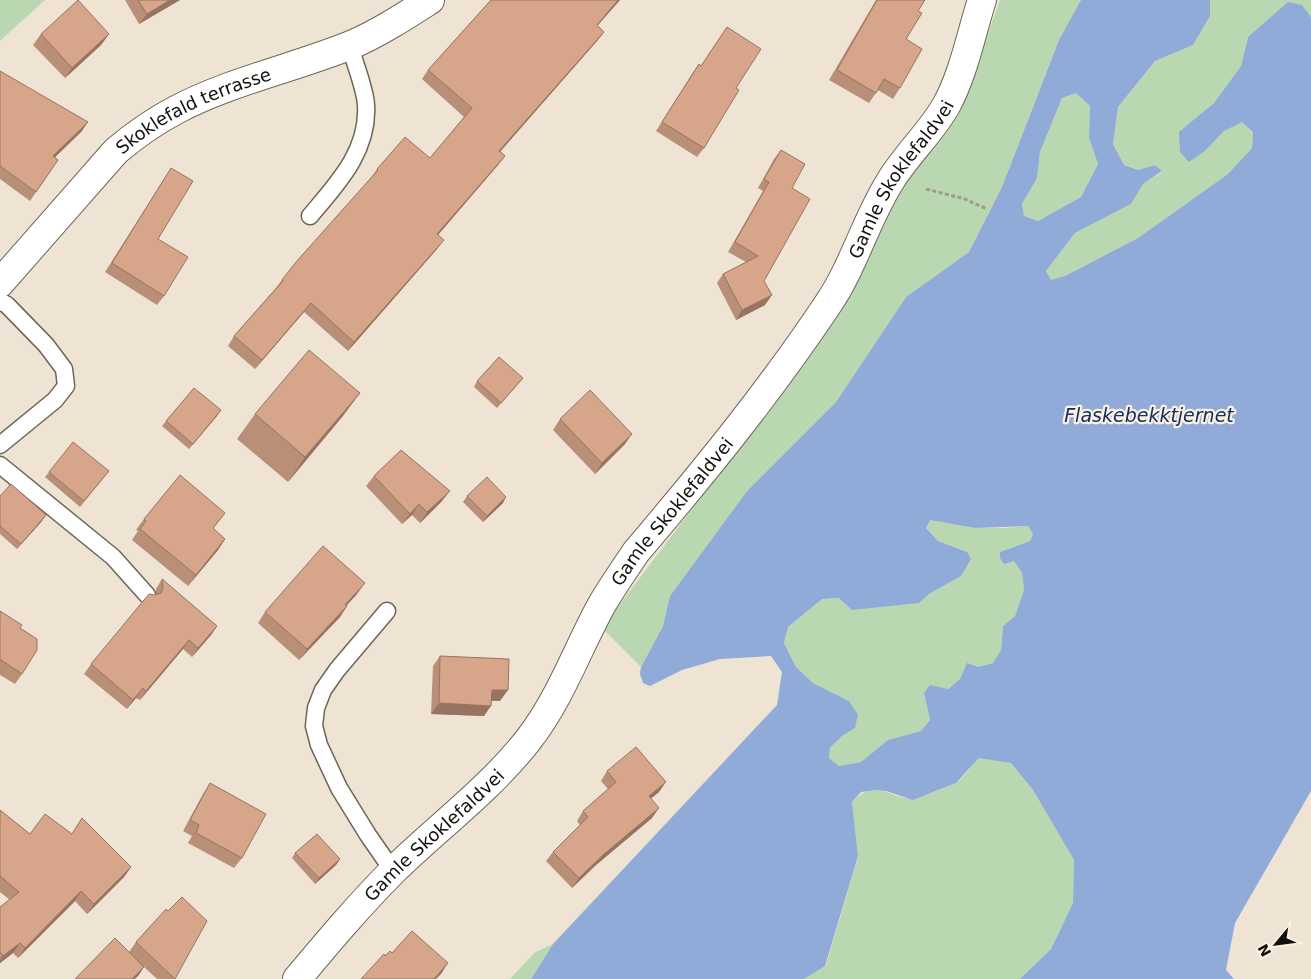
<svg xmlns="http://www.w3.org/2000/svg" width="1311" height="979" viewBox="0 0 1311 979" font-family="'DejaVu Sans',sans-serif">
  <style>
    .green { fill: #b9d8b2 }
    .water { fill: #90abd7; fill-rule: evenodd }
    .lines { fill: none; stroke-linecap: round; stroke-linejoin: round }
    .lane-casing { stroke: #6f6557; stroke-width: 19 }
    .street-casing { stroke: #6f6557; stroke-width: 30 }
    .path { stroke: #a2998d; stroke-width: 3; stroke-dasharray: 4 2.5; stroke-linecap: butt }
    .lane { stroke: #fff; stroke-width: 16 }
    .street { stroke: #fff; stroke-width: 28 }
    .wall { fill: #b98f77 }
    .shaded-wall { fill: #967461 }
    .building { fill: #d7a68a; stroke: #967461 }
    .labels { text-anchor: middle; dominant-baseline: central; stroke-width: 4.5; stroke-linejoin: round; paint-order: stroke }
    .street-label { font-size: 18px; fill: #14100b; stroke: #fcf1e1 }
    .water-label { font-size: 19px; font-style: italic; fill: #0e3064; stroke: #fcf1e1 }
  </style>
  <rect width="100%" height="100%" fill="#efe4d4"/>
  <path class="green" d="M0 0H45L0 41Z
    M1000 0H1081L1059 40 1002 187 969 252 906 297 836 402 747 491 670 596 663 626 641 667 602 628 734 453 879 227 913 170 944 134 960 110Z
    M1210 0H1311V17L1302 5 1248 37 1241 66 1214 103 1180 132 1206 150 1224 131 1242 121 1253 132 1252 148 1228 174 1138 238 1065 276 1051 281 1046 271 1075 233 1131 204 1143 184 1162 172 1155 165 1138 170 1124 165 1113 144 1118 107 1155 61 1193 45 1210 16Z
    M1076 93 1090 106 1089 138 1098 164 1081 197 1038 221 1024 216 1022 204 1037 178 1040 152 1062 98Z
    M930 520 975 528H1005L1028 526 1033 534 1030 541 1000 552 1014 561 1022 573 1024 590 1015 616 1003 626 1001 650 993 663 978 667 947 689 924 693 930 720 921 731 888 740 861 762 839 766 829 758 830 748 842 736 855 728 849 701 813 683 796 667 784 643 788 627 822 599 839 598 919 603 929 594 961 576 967 552 938 541 926 528Z
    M979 757 1011 763 1033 790 1074 860 1073 903 1051 949 1020 979H804L826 965 858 857 852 802C875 778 888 797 912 799 916 799 951 786 955 783 964 778 972 765 979 757Z
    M553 944 531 979H510L534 953Z"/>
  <path class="water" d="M1081 0H1210V16L1193 45 1155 61 1118 107 1113 144 1124 165 1138 170 1155 165 1162 171 1143 184 1131 204 1075 233 1046 271 1051 280 1065 276 1138 238 1228 174 1252 148 1253 132 1242 122 1224 131 1206 150 1189 162 1180 152 1179 132 1214 103 1241 66 1248 37 1288 2 1302 5 1311 17V791L1235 923 1226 970 1234 979H1020L1051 949 1073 903 1074 860 1033 790 1011 763 979 758 956 783 913 800 886 791 876 790 861 792 852 802 858 856 825 966 804 979H531L553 944 777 705 782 672 771 656 720 659 682 670 650 686 643 683 640 674 641 667 663 626 670 596 747 491 836 402 906 297 969 252 1002 187 1059 40ZM1076 93 1090 106 1089 138 1098 164 1081 197 1038 221 1024 216 1022 204 1037 178 1040 152 1062 98ZM930 520 975 528 1028 526 1033 534 1030 541 1000 552V558L1004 564 1014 561 1022 573 1024 590 1015 616 1003 626 1001 650 993 663 978 667 967 663 960 679 948 689 930 685 924 693 930 720 921 731 888 740 861 762 839 766 829 758 830 748 842 736 855 728 858 715 849 701 813 683 796 667 784 643 788 627 822 599 839 598 852 610 919 603 929 594 961 576 971 559 967 552 938 541 926 528Z"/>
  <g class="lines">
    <defs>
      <path id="lane" d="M310 216C337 184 369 151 366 105 365 87 354 63 350 45
        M0 301 7 305 46 345 64 369 66 386 55 400 0 445
        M0 465 113 557 147 595
        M387 611 337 670 323 690 316 708 314 726 319 745 339 788 368 835 393 871"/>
      <g id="street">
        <path id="s1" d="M0 283 116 151C135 135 155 121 176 110 231 81 294 68 351 45 379 33 405 16 430 0"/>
        <path id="s2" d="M297 979C328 942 359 905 393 871 438 827 490 789 529 739 560 699 577 650 601 606 612 587 624 570 636 552 704 472 770 391 828 304 854 266 866 219 891 180 907 154 933 130 947 104 964 72 971 34 982 0"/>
      </g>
    </defs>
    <use href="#lane" class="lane-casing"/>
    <use href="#street" class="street-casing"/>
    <path class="path" d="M926 189 965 199 987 209"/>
    <use href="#lane" class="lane"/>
    <use href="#street" class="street"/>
  </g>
  <path class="wall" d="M125 0H180L139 24Z
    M491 0H620L597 26 604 32 597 41 500 151 505 156 498 165 438 235 437 249 348 351 304 312 255 369 228 346 234 336 275 289 282 280 371 178 377 169 430 158 464 117 422 79 428 70Z
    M876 0H925L918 11 906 39 900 88 893 99 878 90 869 103 829 80Z
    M727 27 736 88 704 148 697 157 656 131 692 74 699 64 701 66Z
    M41 34H109L101 45 65 78 33 45Z
    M0 71 82 131 55 157 58 160 30 201 0 179Z
    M781 150 792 188 764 281 765 305 736 320 717 283 723 274 746 262 728 252 763 191 758 188 774 159Z
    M171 168 158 239 164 296 157 305 105 272Z
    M523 378 519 383 497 408 474 387 477 381Z
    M360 393 342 417 288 482 237 439 255 414Z
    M217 416 189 449 162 426 166 421Z
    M560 419 625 444 595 474 553 430Z
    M109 471 80 507 45 477 49 472Z
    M374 476 442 501 420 523 412 515 402 524 366 486Z
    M0 496 42 521 17 549 0 534Z
    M467 496 503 503 483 522 463 502Z
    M225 513 213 529 225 539 218 550 188 586 132 540 138 531 136 530 144 519Z
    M162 579 217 626 211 635 192 657 183 649 140 700 136 698 127 709 84 674 91 664 156 595V589Z
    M357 594 346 606H347L340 617 299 660 258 623 265 612Z
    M0 611 20 628 22 674 15 684 0 675Z
    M440 656 500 701H492L484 716 431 714 433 666Z
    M607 771 659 792 651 798 652 818 596 865 572 888 546 861 553 852 580 825 577 821 583 811 608 789 601 781Z
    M210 783 242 858 234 868 188 843 192 836 183 831 203 794Z
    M0 810 30 834H72L82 818 131 867 124 877 87 914 75 901 18 958 13 953 0 963V907L10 900 0 892Z
    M295 853 340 859 336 865 315 884 292 858Z
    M136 942 175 979H157L144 967 138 976 129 952Z"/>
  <path class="shaded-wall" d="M170 0H180L139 24 147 14Z
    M618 0H620L590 34 597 25Z
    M604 32 597 41 493 160 499 151Z
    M109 34 101 45 65 78 72 68Z
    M88 122 82 131 47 165 53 156Z
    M505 156 498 165 431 243 437 234Z
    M444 240 437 249 348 351 354 342Z
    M772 295 765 305 736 320 742 310Z
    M311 303 304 312 255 369 262 360Z
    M360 393 342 417 288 482 305 457Z
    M221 410 217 416 189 449 193 444Z
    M632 434 625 444 595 474 602 463Z
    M450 491 442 501 420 523 427 512Z
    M506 497 503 503 483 522 487 516Z
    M419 504 412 515 402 524 410 514Z
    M46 515 42 521 17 549 21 544Z
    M225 539 218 550 188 586 196 575Z
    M365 583 357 594 337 616 345 605Z
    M347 606 340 617 299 660 307 649Z
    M217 626 211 635 192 657 198 648Z
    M189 640 183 649 140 700 146 691Z
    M143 688 136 698 127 709 133 700Z
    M492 690H508L500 701 485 700Z
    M439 703 491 706 484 716 431 714Z
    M666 782 659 792 642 806 649 796Z
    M659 808 652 818 596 865 572 888 579 878 603 855Z
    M340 859 336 865 315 884 319 878Z
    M131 867 124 877 87 914 94 904Z
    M81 891 75 901 18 958 25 948Z
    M20 943 13 953 0 963V960L3 956Z
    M448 963 441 974 436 979H434Z
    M144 967 138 976 135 979H132Z"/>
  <path class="building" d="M78 0 109 34 72 68 41 34Z
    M138 0H170L147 14Z
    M491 0H618L597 25 604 32 499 151 505 156 437 234 444 240 354 342 311 303 262 360 234 336 283 281 282 280 296 262 378 170 377 169 405 137 430 158 472 108 428 70Z
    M877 0H925L918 11 922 13 906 39 922 49 900 88 884 79 876 93 837 70Z
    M727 27 761 49 736 88 739 90 704 148 662 122 699 64 701 66Z
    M0 71 88 122 53 156 58 160 36 192 0 166Z
    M781 150 805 164 792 188 810 199 764 281 772 295 742 310 723 274 758 256 735 242 769 182 764 179Z
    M171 168 193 181 158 239 188 257 164 296 112 263Z
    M309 350 360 393 305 457 255 414Z
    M499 357 523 378 501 403 477 381Z
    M194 388 221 410 193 444 166 421Z
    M590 390 632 434 602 463 560 419Z
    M73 442 109 471 84 501 49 472Z
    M401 450 450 491 427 512 419 504 410 514 374 476Z
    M180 475 225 513 213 528 225 539 196 575 140 529 146 521 144 519Z
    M487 477 506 497 487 516 467 496Z
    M11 484 46 515 21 544 0 526V496Z
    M323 546 365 583 345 605 347 606 307 649 265 612Z
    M162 579 217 626 198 648 189 640 146 691 143 688 133 700 91 664 149 594 155 595 161 593 163 588Z
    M0 611 22 625 20 628 37 639V650L22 674 1 660 0 661Z
    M440 656 509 659 508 690H492L491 706 439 703Z
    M636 747 666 782 649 796 659 808 603 855 579 878 553 852 588 817 583 811 616 782 607 771Z
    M210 783 266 814 242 858 196 833 199 825 190 820Z
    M0 810 30 834 45 814 72 834 82 818 131 867 94 904 81 891 25 948 20 943 3 956 0 952V907L19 892 0 876Z
    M317 834 340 859 319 878 295 853Z
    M182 897 207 921 175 979 136 942 166 909 168 911Z
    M412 931 448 963 434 979H361L384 954 385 956 390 951 392 953Z
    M115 938 144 967 132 979H75Z"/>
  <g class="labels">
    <g class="street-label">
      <text stroke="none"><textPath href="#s1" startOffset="264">Skoklefald terrasse</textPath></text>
      <text stroke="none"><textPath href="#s2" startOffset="1009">Gamle Skoklefaldvei</textPath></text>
      <text stroke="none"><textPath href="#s2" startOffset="604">Gamle Skoklefaldvei</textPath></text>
      <text stroke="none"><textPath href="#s2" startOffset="199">Gamle Skoklefaldvei</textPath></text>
    </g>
    <g class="water-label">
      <text x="1149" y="415">Flaskebekktjernet</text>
    </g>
  </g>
  <g transform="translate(1276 944) rotate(241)" stroke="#fcf1e1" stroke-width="4" paint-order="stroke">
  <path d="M0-4L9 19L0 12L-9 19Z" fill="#14100b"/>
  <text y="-8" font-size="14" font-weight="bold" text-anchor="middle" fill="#14100b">N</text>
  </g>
</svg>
